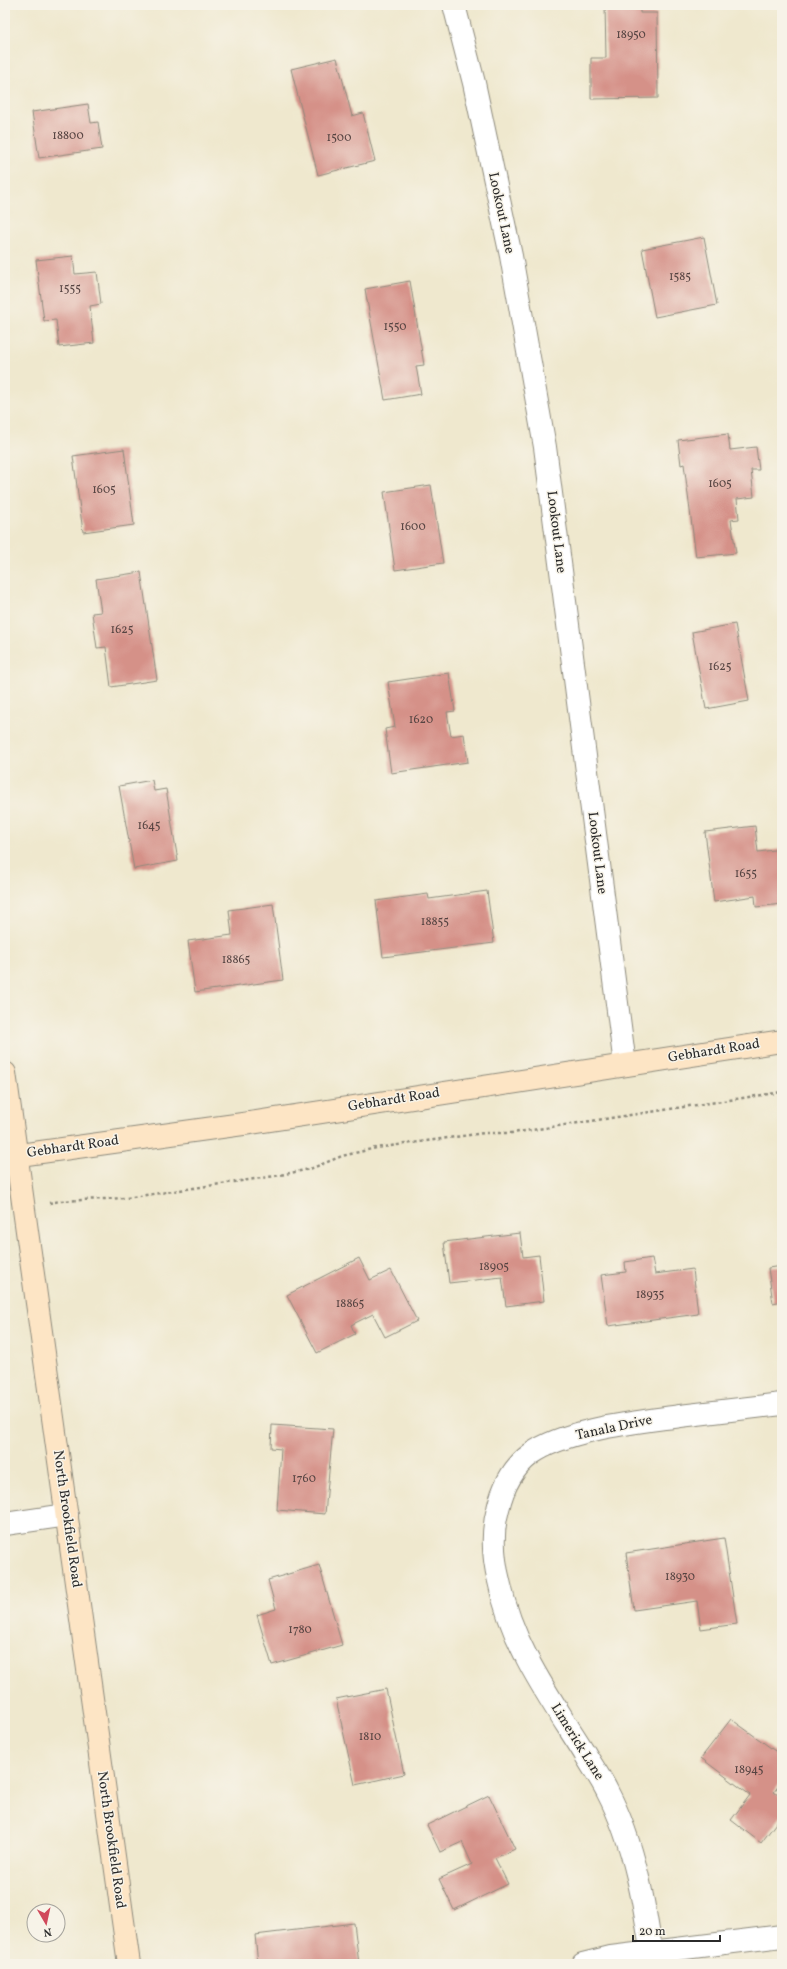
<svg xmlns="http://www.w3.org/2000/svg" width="787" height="1969" viewBox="0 0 787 1969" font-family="Vollkorn,serif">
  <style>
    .building { fill: #d59188 }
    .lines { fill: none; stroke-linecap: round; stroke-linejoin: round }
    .street-casing { stroke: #8d8a7c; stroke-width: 24 }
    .secondary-casing { stroke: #8d8a7c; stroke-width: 24 }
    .path { stroke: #8d8a7c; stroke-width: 2.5; stroke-dasharray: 3 3; stroke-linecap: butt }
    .street { stroke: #fff; stroke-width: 22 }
    .secondary { stroke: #fde5c5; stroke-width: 22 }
    .labels { text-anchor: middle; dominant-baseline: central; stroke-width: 3; stroke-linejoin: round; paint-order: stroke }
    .number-label { font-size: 12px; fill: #564442 }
    .street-label { font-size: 14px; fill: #2b2b2b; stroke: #f7f3e8 }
  </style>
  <rect width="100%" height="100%" fill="#f7f3e8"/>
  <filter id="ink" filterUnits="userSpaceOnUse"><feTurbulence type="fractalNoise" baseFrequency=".025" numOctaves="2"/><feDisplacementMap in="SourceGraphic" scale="8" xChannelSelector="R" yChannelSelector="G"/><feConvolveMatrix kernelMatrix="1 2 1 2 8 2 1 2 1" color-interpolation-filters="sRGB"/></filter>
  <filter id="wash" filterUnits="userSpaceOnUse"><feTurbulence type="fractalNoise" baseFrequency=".012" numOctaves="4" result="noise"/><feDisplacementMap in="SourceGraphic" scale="16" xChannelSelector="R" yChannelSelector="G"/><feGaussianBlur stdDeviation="0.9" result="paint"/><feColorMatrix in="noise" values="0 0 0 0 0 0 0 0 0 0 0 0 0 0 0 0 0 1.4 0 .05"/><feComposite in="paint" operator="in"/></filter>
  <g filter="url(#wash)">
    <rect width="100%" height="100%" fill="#efe8ce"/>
    <g id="blocks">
      <path class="building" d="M605 5H640V13H657L658 98 591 99V58H606Z
        M337 58 352 116 363 113 375 161 318 175 291 69Z
        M88 104 91 123 98 122 102 149 39 158 32 112Z
        M704 237 717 305 655 317 642 249Z
        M73 256 75 274 97 272 101 304 90 306 94 343 59 347 56 320 44 321 36 260Z
        M410 281 424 365 416 366 421 394 385 400 365 289Z
        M728 434 730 450 756 447 759 470H751L754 497 737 499 739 519 731 520 736 553 696 557 684 464 681 465 678 440Z
        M124 449 134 525 83 532 73 456Z
        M431 485 443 563 395 570 384 492Z
        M141 572 157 680 111 687 106 647 97 648 92 613 101 612 96 579Z
        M735 624 749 701 706 709 692 632Z
        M449 673 455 711 447 712 451 736 464 734 468 762 391 773 385 729 395 727 388 682Z
        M152 780 154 791 166 789 178 861 134 869 119 786Z
        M755 826 758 852 782 849V904L756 907 755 896 714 902 705 832Z
        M487 891 494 943 383 957 376 901 428 894 429 899Z
        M273 904 283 980 195 992 188 941 232 935 229 910Z
        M520 1233 523 1257 539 1255 544 1301 506 1306 502 1277 449 1283 444 1242Z
        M359 1258 370 1280 391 1270 417 1321 385 1337 373 1314 351 1325 355 1334 317 1353 287 1295Z
        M652 1258 655 1274 693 1269 698 1314 608 1326 601 1275 626 1272 625 1262Z
        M782 1266V1301L773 1303 768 1268Z
        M272 1425 333 1429 325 1514 277 1510 281 1449 271 1448Z
        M724 1538 737 1624 701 1629 697 1601 634 1610 626 1553Z
        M319 1565 342 1645 272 1665 257 1615 276 1609 268 1580Z
        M386 1689 404 1774 355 1785 336 1699Z
        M731 1719 782 1756V1781L774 1792 782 1798V1815L761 1843 731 1820 750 1795 701 1758Z
        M489 1795 515 1849 495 1858 508 1884 454 1910 439 1879 472 1864 462 1842 440 1852 427 1825Z
        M354 1923 359 1964H258L255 1935Z"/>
    </g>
  </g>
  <g filter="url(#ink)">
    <use href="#blocks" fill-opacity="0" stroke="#8d8a7c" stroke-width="1"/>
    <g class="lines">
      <defs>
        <path id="street" d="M454 5 474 83 511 256 545 447 625 1065
          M5 1524 67 1515
          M583 1964 611 1957 782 1936
          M653 1964C645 1906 635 1844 607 1791 601 1778 591 1765 584 1752 550 1698 512 1646 499 1581 493 1557 491 1534 498 1509 503 1487 512 1468 531 1454 566 1429 638 1422 680 1416 714 1412 748 1408 782 1404"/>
        <path id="secondary" d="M5 1073 129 1964
          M5 1157 250 1123 782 1041"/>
      </defs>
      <use href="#street" class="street-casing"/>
      <use href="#secondary" class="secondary-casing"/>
      <path class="path" d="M49 1203 60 1201 126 1198 275 1176 310 1169 342 1156 376 1148 484 1133H512L782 1092"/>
      <use href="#street" class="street"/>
      <use href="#secondary" class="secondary"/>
    </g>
  </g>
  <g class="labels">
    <g class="number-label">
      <text x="631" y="35">18950</text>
      <text x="68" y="136">18800</text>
      <text x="339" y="138">1500</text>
      <text x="680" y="277">1585</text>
      <text x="70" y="289">1555</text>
      <text x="395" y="327">1550</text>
      <text x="720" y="484">1605</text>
      <text x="104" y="490">1605</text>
      <text x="413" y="527">1600</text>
      <text x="122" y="630">1625</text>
      <text x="720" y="667">1625</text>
      <text x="421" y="720">1620</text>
      <text x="149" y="826">1645</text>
      <text x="746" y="874">1655</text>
      <text x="435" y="922">18855</text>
      <text x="236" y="960">18865</text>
      <text x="494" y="1267">18905</text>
      <text x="650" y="1295">18935</text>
      <text x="350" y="1304">18865</text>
      <text x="304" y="1479">1760</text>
      <text x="680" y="1577">18930</text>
      <text x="300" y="1630">1780</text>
      <text x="370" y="1737">1810</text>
      <text x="749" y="1770">18945</text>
    </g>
    <g class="street-label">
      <text transform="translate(501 213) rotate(78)">Lookout Lane</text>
      <text transform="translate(556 532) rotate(83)">Lookout Lane</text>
      <text transform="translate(597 853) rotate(83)">Lookout Lane</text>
      <text transform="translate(714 1051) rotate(-9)">Gebhardt Road</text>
      <text transform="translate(394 1100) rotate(-9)">Gebhardt Road</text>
      <text transform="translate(73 1147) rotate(-8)">Gebhardt Road</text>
      <text transform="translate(614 1428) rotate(-12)">Tanala Drive</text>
      <text transform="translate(67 1519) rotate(82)">North Brookfield Road</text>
      <text transform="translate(577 1742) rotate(58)">Limerick Lane</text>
      <text transform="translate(111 1840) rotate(82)">North Brookfield Road</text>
    </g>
  </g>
  <rect width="787" height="1969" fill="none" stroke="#f7f3e8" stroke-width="20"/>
  <g transform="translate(46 1923) rotate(171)"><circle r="19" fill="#f7f3e8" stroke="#a5a39c"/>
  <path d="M0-3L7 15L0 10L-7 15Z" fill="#d1495b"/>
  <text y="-6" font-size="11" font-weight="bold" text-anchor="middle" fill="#2b2b2b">N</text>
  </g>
  <path d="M633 1935v6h87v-6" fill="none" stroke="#2b2b2b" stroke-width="2"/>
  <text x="639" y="1935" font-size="12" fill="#2b2b2b" stroke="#f7f3e8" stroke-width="3" paint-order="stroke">20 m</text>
</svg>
